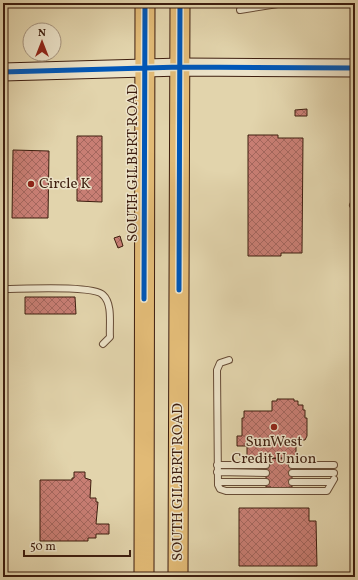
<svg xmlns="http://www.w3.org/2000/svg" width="358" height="580" viewBox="0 0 358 580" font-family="Vollkorn,serif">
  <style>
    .building { fill: url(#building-cross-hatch); stroke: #3e1e0f }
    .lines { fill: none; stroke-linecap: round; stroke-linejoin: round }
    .service-casing { stroke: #674c36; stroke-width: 8 }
    .secondary-casing { stroke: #3e1e0f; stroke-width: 19 }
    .primary-casing { stroke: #3e1e0f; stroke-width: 21 }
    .service { stroke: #ece3c9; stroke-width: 6 }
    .secondary { stroke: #ece3c9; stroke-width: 17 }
    .primary { stroke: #e1ba76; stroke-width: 19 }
    .cycleway-casing { stroke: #ece3c9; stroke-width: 8 }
    .cycleway { stroke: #0057b8; stroke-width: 5 }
    .poi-dot { fill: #8f2418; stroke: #ece3c9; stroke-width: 1.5 }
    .labels { text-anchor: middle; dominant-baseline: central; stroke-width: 3; stroke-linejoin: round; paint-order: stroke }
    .street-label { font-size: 15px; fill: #3e1e0f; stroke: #ece3c9 }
    .poi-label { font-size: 15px; fill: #3e1e0f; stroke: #ece3c9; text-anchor: start }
  </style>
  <defs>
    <pattern id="building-cross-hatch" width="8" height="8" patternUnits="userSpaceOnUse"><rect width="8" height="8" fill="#c87e74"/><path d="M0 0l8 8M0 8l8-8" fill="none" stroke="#a4675e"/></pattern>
  </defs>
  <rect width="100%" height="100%" fill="#e2d4ac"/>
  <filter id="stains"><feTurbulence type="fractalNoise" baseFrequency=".005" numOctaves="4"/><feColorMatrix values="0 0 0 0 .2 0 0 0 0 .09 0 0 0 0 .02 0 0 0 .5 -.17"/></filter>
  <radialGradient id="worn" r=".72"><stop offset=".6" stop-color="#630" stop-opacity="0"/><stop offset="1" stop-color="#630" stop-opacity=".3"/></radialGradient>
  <path class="building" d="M352 3H355V28H352Z
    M307 109V116H295V110Z
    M248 135H278V138H303L302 253H281V256H248Z
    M77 136H102V202L77 201Z
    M13 150 49 151 48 218H12Z
    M120 236 123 246 118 248 114 238Z
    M25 297H75L76 314H25Z
    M277 399H294V401H298V405H303V410H305V418H307V436L305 440H296V459L247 458V446H237V436H242V418H244V411H272V401H277Z
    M266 458H292V487L271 489V487H266Z
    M74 472H85V478L91 480 90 498H96V502H98L96 524H109V534H96V538H88V541H40V480H72V478H74Z
    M239 508H309V521H316L317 566H239Z"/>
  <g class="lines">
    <defs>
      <path id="service" d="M240 10 284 3
        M353 205 355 206
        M5 289C22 289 94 285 103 295 113 304 109 325 110 337L103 344
        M229 360 220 363 217 370 218 485 220 489 226 491H327L334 479
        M217 465H266
        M292 465H334
        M217 472 266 473
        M292 473H334
        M218 482H266
        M292 482H332"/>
      <path id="secondary" d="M3 72 181 67 355 68"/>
      <path id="primary" d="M144 577 145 3
        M178 577 180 3"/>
    </defs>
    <use href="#service" class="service-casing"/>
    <use href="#secondary" class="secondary-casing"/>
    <use href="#primary" class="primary-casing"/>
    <use href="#service" class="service"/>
    <use href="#secondary" class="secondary"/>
    <use href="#primary" class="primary"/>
    <defs>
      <path id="cycleway" d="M3 72 181 67 355 68
        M179 290 180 3
        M144 299 145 3"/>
    </defs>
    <use href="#cycleway" class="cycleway-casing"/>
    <use href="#cycleway" class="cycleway"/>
  </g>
  <g class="poi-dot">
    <circle cx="31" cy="184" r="4"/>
    <circle cx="274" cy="427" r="4"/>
  </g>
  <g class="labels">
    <g class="street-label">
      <text transform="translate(133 163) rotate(-90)">SOUTH GILBERT ROAD</text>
      <text transform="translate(178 482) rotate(-90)">SOUTH GILBERT ROAD</text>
    </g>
    <g class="poi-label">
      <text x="39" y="184">Circle K</text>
      <text x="274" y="442" text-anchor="middle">SunWest<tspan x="274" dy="17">Credit Union</tspan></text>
    </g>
  </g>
  <rect width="358" height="580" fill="none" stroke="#e2d4ac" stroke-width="16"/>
  <rect x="4" y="4" width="350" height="572" fill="none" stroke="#3e1e0f" stroke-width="2"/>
  <rect x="8" y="8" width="342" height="564" fill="none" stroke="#3e1e0f"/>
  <g transform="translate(42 42)"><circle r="19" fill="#ece3c9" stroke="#a6947f"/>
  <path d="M0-3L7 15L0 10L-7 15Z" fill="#8f2418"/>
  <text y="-6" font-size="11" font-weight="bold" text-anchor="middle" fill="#3e1e0f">N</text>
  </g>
  <path d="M24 550v6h106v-6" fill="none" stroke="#3e1e0f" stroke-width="2"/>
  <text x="30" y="550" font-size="12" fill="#3e1e0f" stroke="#ece3c9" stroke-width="3" paint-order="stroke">50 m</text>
  <rect width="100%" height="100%" filter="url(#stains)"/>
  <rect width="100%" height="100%" fill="url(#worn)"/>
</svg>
